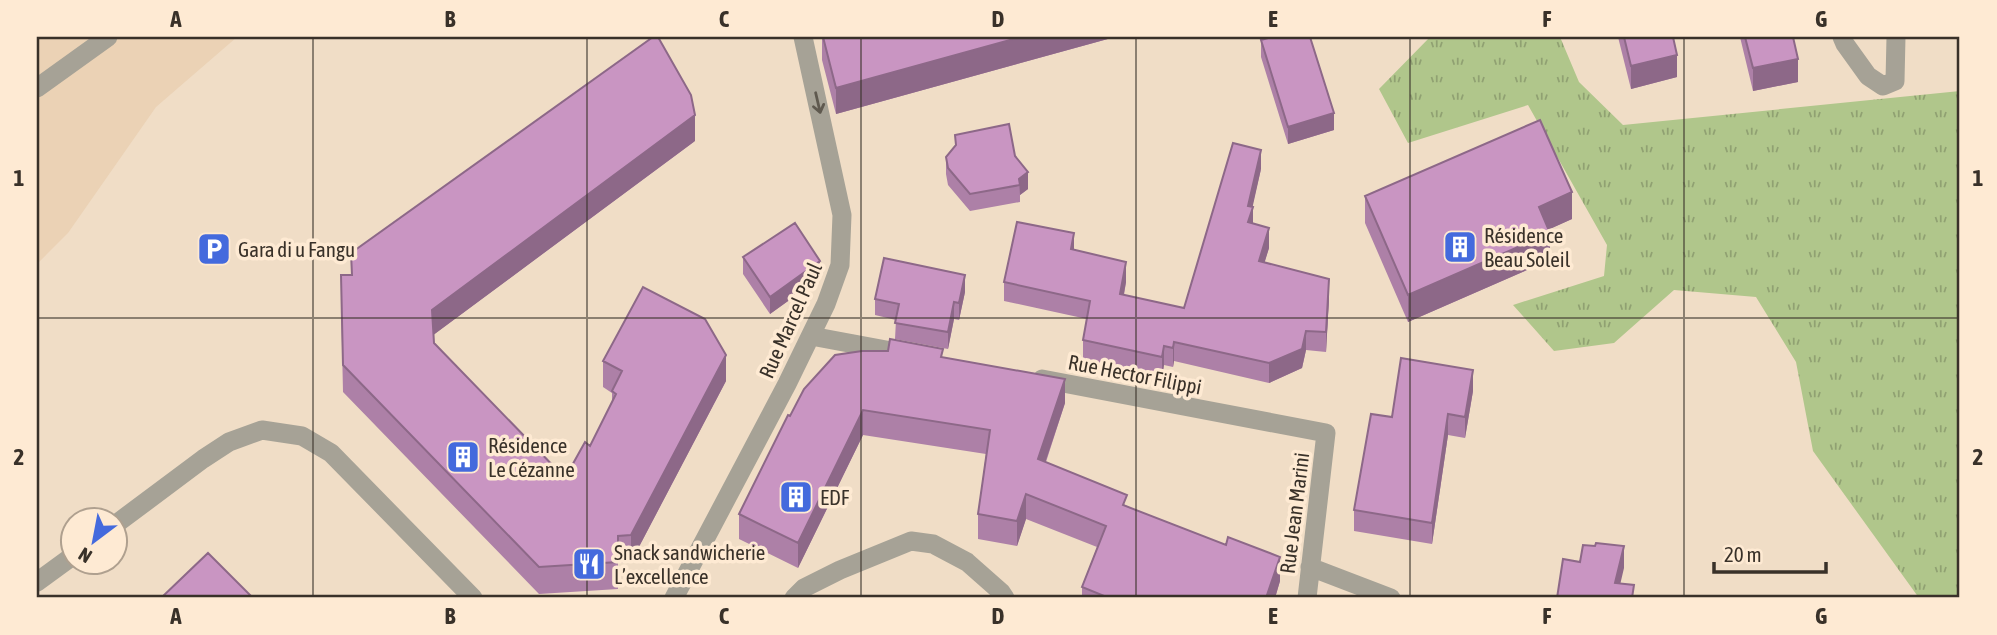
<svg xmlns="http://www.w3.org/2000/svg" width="1997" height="635" viewBox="0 0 1997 635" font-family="'Asap Condensed',sans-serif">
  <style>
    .built { fill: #ebd2b5 }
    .grass { fill: url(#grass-tufts) }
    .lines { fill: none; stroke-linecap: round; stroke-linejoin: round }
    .service { stroke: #a6a296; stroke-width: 19 }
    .minor { stroke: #a6a296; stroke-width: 19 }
    .wall { fill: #ad80a7 }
    .shaded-wall { fill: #8d6888 }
    .building { fill: #c995c2; stroke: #8d6888; stroke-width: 2 }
    .oneway { stroke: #5f594f }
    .grid { fill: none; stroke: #393129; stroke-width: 2; stroke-opacity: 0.55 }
    .labels { text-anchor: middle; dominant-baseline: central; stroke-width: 7; stroke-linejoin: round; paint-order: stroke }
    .poi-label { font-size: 21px; fill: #393129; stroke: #feead3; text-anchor: start }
    .street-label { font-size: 21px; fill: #393129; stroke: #feead3 }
    .neatline { fill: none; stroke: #393129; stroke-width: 2.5 }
    .grid-label { font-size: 23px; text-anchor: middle; font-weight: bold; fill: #393129 }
  </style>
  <defs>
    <pattern id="grass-tufts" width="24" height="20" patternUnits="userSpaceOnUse" patternTransform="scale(1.75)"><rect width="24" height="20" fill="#b0c68b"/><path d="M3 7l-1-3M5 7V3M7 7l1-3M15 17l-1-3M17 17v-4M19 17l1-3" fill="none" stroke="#90a172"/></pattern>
  </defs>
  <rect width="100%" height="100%" fill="#f0ddc6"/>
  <path class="built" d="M37 37H237L156 107 68 233 37 264Z"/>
  <path class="grass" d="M1430 37H1560L1579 82 1623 125 1960 91V598H1919L1813 451 1796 362 1756 297 1674 290 1614 343 1554 351 1513 305 1604 276 1607 245 1528 105 1408 143 1379 89Z"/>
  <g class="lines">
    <path class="service" d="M37 88 108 37
      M794 598 804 588 840 570 911 541 933 544 967 562 1001 592 1005 598"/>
    <path class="minor" d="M1842 37 1845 44 1868 76 1883 86 1895 81 1896 37
      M811 336 913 355
      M1042 379 1326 433 1307 598
      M116 524 203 459 229 442 262 430 302 436 331 453 473 598
      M1310 567 1391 598
      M37 582 74 555
      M674 598 787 384 826 304 840 265 842 215 803 37"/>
  </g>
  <path class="wall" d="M822 37H1115L836 114 822 60Z
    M1618 37H1673L1677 77 1631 89Z
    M1740 37H1793L1798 82 1753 91Z
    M1261 40 1334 130 1288 144 1261 57Z
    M955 135 1015 156 1028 189 1020 195V202L970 211 948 185 946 174V157L955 147Z
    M695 141 433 335 434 343 565 478 590 446 612 402V393L603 387V361L726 381 631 562 618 563V589L539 594 343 392 341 302 351 275Z
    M1261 169 1252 207 1253 223 1269 248 1264 263 1329 298 1326 352 1306 350 1302 368 1269 383 1174 361 1173 367 1164 365 1162 377 1083 359V340L1087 319 1004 301V282L1074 250 1126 282 1124 295 1184 308Z
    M1365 196 1572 219 1549 229 1550 260 1408 322 1365 223Z
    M743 257 820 278 770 314 743 274Z
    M965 292 959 320 954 319 948 349 895 339 896 320 875 315V299Z
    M943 357 1065 403 1046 462 1127 506 1280 581 1275 598H1082V587L1097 547 1026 519 1017 546 978 539V514L986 454 863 435 798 568 739 539V514L790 416Z
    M1473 391 1465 438 1448 435 1432 544 1354 531V510L1392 417Z"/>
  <path class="shaded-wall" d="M1021 37H1115L836 114V88Z
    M1677 55V77L1631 89V66Z
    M1798 59V82L1753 91V68Z
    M1334 113V130L1288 144V127Z
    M695 115V141L432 336V310Z
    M1261 150V169L1251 214 1253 207V227L1248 241V206Z
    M1028 172V189L1020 195 1019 179Z
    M1572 192V219L1539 234V207Z
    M1269 228V248L1259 281V261Z
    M1074 233V253L1071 249Z
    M1550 233V260L1408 322V295Z
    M820 261V278L770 314V297Z
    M1126 262V282L1120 314V294Z
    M965 275V292L959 320V303Z
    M1329 279V298L1326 352V332Z
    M954 302V319L948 349V332Z
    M1306 331V350L1302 368 1269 383V363Z
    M1174 342V361L1173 367V348Z
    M1164 346V365L1162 377V357Z
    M726 355V381L631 562V535Z
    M1473 370V391L1465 438V417Z
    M1065 379V403L1038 484V459Z
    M863 410V435L798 568V543Z
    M1448 414V435L1432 544V523Z
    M1026 494V519L1017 546V521Z
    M1624 546V568L1617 598 1615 583Z
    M1280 557V581L1275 598H1266Z"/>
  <path class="building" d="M653 37H658L691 95 695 115 432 310 434 343 565 478 585 442 590 446 616 394 612 391 622 371 603 361 643 287 705 319 726 355 631 535 618 536V562L539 567 343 365 341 275H352L351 253Z
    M823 37H1021L836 88Z
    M1272 37H1310L1334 113 1288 127 1261 40Z
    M1624 37H1673L1677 55 1631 66Z
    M1745 37H1793L1798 59 1753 68Z
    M1540 120 1572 192 1539 207 1550 233 1408 295 1365 196Z
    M1009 124 1015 156 1028 172 1019 179 1020 185 970 194 948 168 946 157 956 145 955 135Z
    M1233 143 1261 150 1248 206 1253 207 1248 222 1269 228 1259 261 1329 279 1326 332 1306 331 1302 349 1269 363 1174 342 1173 348 1164 346 1162 357 1083 340 1090 301 1004 282 1017 222 1074 233 1071 249 1126 262 1120 294 1184 308Z
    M795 223 820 261 770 297 743 257Z
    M884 258 965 275 959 303 954 302 948 332 895 323 899 304 875 299Z
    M890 339 943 349 941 357 1065 379 1038 459 1127 495 1123 505 1226 545 1228 537 1280 557 1266 598H1109L1082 587 1106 526 1026 494 1017 521 978 514 990 430 863 410 798 543 739 514 788 415 790 416 804 389 835 355 862 351H888Z
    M1401 358 1473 370 1465 417 1448 414 1432 523 1354 510 1371 414 1392 417Z
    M1596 543 1624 546 1615 583 1634 585 1632 598H1557L1563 559 1580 562 1583 545 1595 546Z
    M208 553 253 598H161Z"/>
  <defs><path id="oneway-shaft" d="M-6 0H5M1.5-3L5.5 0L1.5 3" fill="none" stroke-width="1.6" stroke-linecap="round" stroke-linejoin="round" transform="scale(1.75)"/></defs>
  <use class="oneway" href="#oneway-shaft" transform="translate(818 103) rotate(77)"/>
  <path class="grid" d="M313 37V598M587 37V598M861 37V598M1136 37V598M1410 37V598M1684 37V598M37 318H1960"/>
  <defs>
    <symbol id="building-square" viewBox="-11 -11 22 22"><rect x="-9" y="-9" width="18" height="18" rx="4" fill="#446add" stroke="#feead3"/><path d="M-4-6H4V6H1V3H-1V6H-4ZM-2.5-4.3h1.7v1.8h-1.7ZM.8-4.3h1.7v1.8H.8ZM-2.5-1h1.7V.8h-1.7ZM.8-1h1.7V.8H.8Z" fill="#fff"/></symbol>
    <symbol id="parking-square" viewBox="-11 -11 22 22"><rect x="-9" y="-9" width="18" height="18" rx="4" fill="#446add" stroke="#feead3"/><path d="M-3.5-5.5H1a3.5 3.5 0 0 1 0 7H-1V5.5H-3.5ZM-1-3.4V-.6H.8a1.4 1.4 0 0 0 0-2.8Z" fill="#fff"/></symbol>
    <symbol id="restaurant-square" viewBox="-11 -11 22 22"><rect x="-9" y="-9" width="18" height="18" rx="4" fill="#446add" stroke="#feead3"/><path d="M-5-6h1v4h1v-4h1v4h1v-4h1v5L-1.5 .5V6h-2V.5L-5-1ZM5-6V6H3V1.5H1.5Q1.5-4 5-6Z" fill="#fff"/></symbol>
  </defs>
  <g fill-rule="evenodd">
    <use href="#building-square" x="1441" y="228" width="38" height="38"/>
    <use href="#parking-square" x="195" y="230" width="38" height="38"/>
    <use href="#building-square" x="444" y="438" width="38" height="38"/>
    <use href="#building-square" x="777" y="478" width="38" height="38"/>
    <use href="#restaurant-square" x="570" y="545" width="38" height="38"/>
  </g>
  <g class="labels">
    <g class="poi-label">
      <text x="1484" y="235">Résidence<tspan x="1484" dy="24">Beau Soleil</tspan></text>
      <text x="238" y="249">Gara di u Fangu</text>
      <text x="488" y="445">Résidence<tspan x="488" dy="24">Le Cézanne</tspan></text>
      <text x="820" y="497">EDF</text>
      <text x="614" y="552">Snack sandwicherie<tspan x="614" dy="24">L’excellence</tspan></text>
    </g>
    <g class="street-label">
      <text transform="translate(790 320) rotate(-66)">Rue Marcel Paul</text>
      <text transform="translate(1135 374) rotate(11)">Rue Hector Filippi</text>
      <text transform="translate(1294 513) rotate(-83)">Rue Jean Marini</text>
    </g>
  </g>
  <rect width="1997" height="635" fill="none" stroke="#feead3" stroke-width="77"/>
  <g transform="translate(94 541) rotate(212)"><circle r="33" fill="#feead3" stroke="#afa08f" stroke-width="2"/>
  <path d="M0-5L12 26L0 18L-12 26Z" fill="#446add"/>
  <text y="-10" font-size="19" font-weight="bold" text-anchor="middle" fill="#393129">N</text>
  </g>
  <path d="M1714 562v10h112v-10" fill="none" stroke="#393129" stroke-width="3.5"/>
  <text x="1724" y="562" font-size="21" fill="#393129" stroke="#feead3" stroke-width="5" paint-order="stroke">20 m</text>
  <rect x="38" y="38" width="1920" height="558" class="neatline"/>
  <g class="grid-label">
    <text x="176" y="27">A</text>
    <text x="450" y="27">B</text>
    <text x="724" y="27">C</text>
    <text x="998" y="27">D</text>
    <text x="1273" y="27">E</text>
    <text x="1547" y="27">F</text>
    <text x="1821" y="27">G</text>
    <text x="19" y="186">1</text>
    <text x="1978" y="186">1</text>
    <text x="19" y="465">2</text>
    <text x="1978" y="465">2</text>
    <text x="176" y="624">A</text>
    <text x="450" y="624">B</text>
    <text x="724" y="624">C</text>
    <text x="998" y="624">D</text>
    <text x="1273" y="624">E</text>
    <text x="1547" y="624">F</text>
    <text x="1821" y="624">G</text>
  </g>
</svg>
